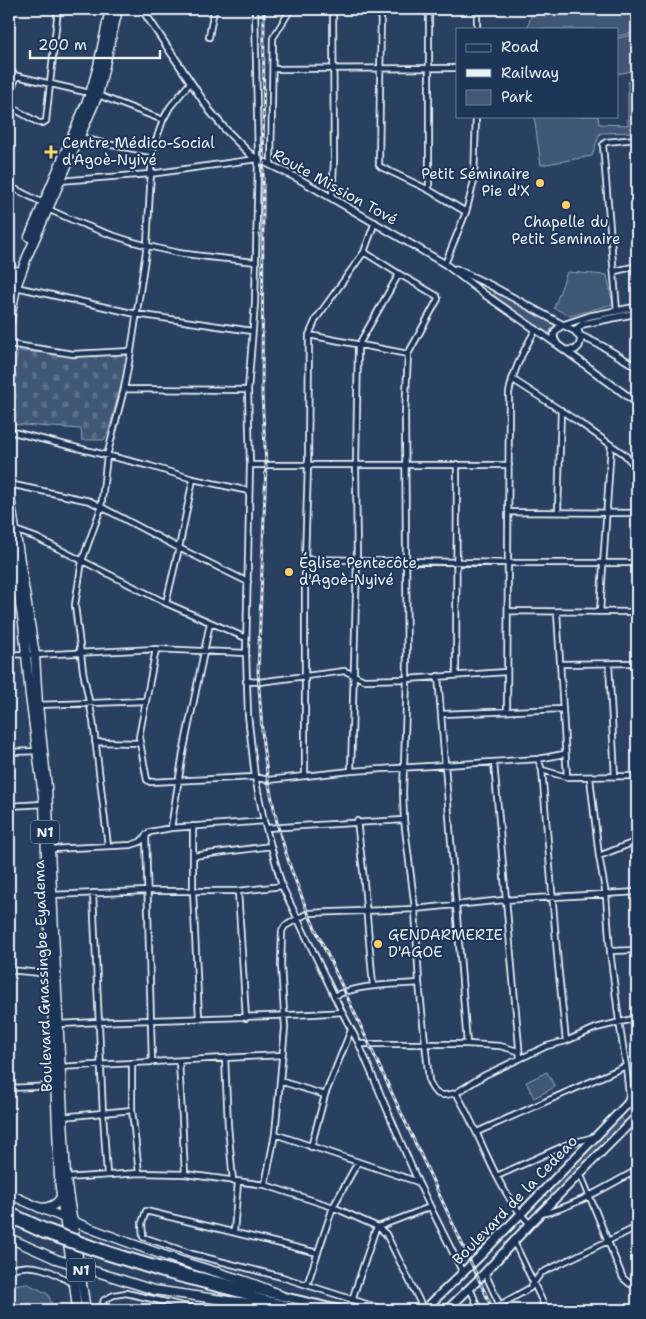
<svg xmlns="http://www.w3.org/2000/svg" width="646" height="1319" viewBox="0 0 646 1319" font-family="'Shantell Sans',sans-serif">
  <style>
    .green { fill: #415774; stroke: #94a4b6 }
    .cemetery { fill: url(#cemetery-stones); stroke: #94a4b6 }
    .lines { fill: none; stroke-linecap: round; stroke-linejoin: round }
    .minor-casing { stroke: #e8f1f8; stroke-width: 8 }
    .tertiary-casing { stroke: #e8f1f8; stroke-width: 9 }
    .primary-casing { stroke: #e8f1f8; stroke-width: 11 }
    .trunk-casing { stroke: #e8f1f8; stroke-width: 11 }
    .minor { stroke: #1d3557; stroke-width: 4.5 }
    .tertiary { stroke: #1d3557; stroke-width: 5.5 }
    .primary { stroke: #1d3557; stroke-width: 7 }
    .trunk { stroke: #1d3557; stroke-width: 8 }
    .rail-casing { stroke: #e8f1f8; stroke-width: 3 }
    .rail { stroke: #1d3557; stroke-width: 1; stroke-dasharray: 4; stroke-linecap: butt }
    .primary-bridge-casing { stroke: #e8f1f8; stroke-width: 11; stroke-linecap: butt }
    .primary-bridge { stroke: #1d3557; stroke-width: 7 }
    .poi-dot { fill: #ffd166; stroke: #1d3557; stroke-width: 2 }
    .labels { text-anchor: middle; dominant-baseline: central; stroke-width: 4; stroke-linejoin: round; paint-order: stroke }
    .shield { fill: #1d3557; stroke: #abb9c8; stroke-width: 1 }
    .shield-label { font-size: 14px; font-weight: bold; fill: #e8f1f8 }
    .poi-label { font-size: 15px; fill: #e8f1f8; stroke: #1d3557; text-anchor: start }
    .street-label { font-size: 15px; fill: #e8f1f8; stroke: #1d3557 }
  </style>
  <defs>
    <pattern id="cemetery-stones" width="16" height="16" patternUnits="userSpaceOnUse" patternTransform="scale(1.25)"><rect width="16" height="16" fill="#415774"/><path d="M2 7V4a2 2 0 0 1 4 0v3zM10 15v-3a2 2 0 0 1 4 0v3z" fill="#5c7089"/></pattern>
  </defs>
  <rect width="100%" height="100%" fill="#294061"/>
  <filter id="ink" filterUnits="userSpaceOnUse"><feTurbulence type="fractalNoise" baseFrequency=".02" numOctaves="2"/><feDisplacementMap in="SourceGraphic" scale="10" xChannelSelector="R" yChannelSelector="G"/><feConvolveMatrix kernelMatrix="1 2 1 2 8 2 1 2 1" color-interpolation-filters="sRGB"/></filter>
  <g filter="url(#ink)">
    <path class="green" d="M533 9H637V32L617 36V29H527Z
      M637 34V70L617 74V38Z
      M637 80V132L600 133 592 156 541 165 534 116H598L599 124 628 125V82Z
      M567 272 607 275 613 304 570 316 554 308Z
      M495 293H498L555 324 548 334 494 297Z
      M547 1072 555 1087 534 1098 526 1082Z
      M620 1117 625 1122 554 1196 547 1190Z
      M26 1283 48 1294 54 1310H9V1286Z"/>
    <path class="cemetery" d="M18 351 81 355 120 352 128 359 108 433 104 440H82L81 429 9 424 11 379Z"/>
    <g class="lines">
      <defs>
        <path id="minor" d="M255 9 258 159 255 303 248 390 250 465 246 653 248 715 255 777 264 821 282 886 342 1012 359 1044 418 1182 463 1273
          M381 9 379 165 381 167 429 190 466 212
          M477 29V9
          M209 37 214 9
          M273 69 457 68
          M9 71 17 76 98 95 163 120
          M9 95 17 76
          M9 106 39 123H43L46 121 58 9
          M80 137 106 144 152 152
          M271 164 273 38 291 9
          M59 181 150 174 257 159
          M9 186 43 203
          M429 190V9
          M332 197 334 161 333 9
          M48 209C90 229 133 244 179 253 204 257 230 259 255 262
          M445 264 466 212 474 181 476 116
          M615 271 637 266
          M399 274 437 296 438 299 408 354
          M16 287 136 314 252 331
          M617 311 603 145 606 142 637 139
          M309 335 408 354 405 414 407 679 403 792 404 820 415 909 419 983 429 1081C434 1096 441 1097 456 1093 482 1135 494 1188 530 1224
          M9 344 73 354 131 351
          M512 379 577 421 624 454 637 468
          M124 389 248 390
          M9 431 150 466 193 479 249 491
          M250 465H509
          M9 484 90 501 179 548 248 582
          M509 512 637 513
          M558 512 561 410
          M15 530 37 538 166 603 246 638
          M305 559 509 563H637
          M166 603 179 548 193 479
          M509 611 637 612
          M557 612 567 777
          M600 612 611 445
          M9 654 35 655 156 649 246 653
          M560 664 637 663
          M609 664 615 777
          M456 675 457 464
          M438 676 467 1044
          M246 681 259 682 345 671 364 680 407 679 506 672
          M146 701 139 737 147 780 150 782 255 777 268 780 351 771 538 759 564 754
          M38 705 146 701 156 649
          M507 710 509 393C513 370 524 349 536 329
          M442 714 562 709
          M95 742 139 743
          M9 752 39 751
          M538 759 542 770 567 777 637 776
          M494 763 520 1058
          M542 770 558 965 566 1041
          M351 771 357 561 356 465 358 346 399 274 364 252
          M305 775V559L308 466 309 335 316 319 364 252 375 222
          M590 778 599 856 606 895 610 951 619 1021 626 1066 629 1095 627 1104
          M9 806 44 804
          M357 821 363 871 373 986
          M193 826V891L199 1018
          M171 828 183 753 210 623
          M266 828 404 820
          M146 835 152 1062
          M108 846 93 721 83 671 75 605 82 561 101 508 107 456 124 389 131 351 147 245 152 152 163 120 170 107 190 83
          M51 849 131 845 140 842 150 832 171 828 264 821
          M193 856 271 846
          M599 856 637 841
          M238 891 246 1018
          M93 893 103 1114 107 1175
          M51 895 147 891H238L282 886
          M610 951 637 950
          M9 970 51 974
          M334 996C361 984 391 985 419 983
          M59 1024C153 1018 248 1019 342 1012
          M359 1044H467L500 1046 518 1051
          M225 1058 228 1126 233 1181
          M179 1061 185 1174
          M132 1063V1110L139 1173
          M59 1067 282 1055
          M280 1081 325 1095
          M9 1088 56 1086
          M456 1093 485 1075 547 1046 566 1041 596 1028 637 1018
          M62 1117 132 1110
          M477 1132 626 1066
          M275 1134 418 1182
          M311 1147 325 1095 351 1030
          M580 1173 623 1278 630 1284 637 1285
          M497 1176 568 1144 594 1137
          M66 1178 139 1173 185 1174 265 1185 333 1207 378 1227 386 1234 424 1310
          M265 1185 275 1134 285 1028 281 965 282 931 285 926 308 913 415 909 504 900 637 892
          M541 1214C575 1207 607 1186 637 1170
          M234 1232 238 1182
          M514 1242 545 1307 553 1310
          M318 1253 146 1211 142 1223 143 1237 192 1254 282 1277 385 1310
          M9 1270C33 1261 53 1271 73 1284
          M485 1273 502 1310
          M307 1285 333 1207 358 1162
          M470 1288 479 1310
          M352 1300 375 1231 378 1227 430 1207
          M500 1305 530 1288 541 1273 637 1227
          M101 1310 104 1300 114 1295 126 1293 201 1310
          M202 1310H221"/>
        <path id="tertiary" d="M142 9 210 111 225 129 252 156 299 179 445 264 484 294 558 345
          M456 269 490 285 563 325
          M563 325 590 316 637 307
          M579 335 578 328 583 324 637 313
          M579 335 604 347 637 367
          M565 350H575L579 346 581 339 575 331 563 325C554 330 551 336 558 345L637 403"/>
        <path id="primary" d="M627 1104H633L637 1107
          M9 1211 46 1228
          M9 1218 43 1234
          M104 1249C182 1275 262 1291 341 1310
          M104 1255 161 1273 305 1310
          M424 1310 479 1257 637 1094
          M447 1310 478 1280 530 1224 637 1116"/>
        <path id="trunk" d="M29 237 90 94 98 66 110 9
          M9 295 16 271
          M9 324 16 287 27 257 98 95 118 9
          M9 492 35 655 38 705 47 787 66 1178 86 1310
          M9 536 23 623 30 696 44 804 59 1177C63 1222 73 1266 77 1310
          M9 1194C65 1220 122 1241 181 1261 214 1272 250 1280 282 1296
          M40 1208C50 1208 57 1205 61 1197
          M9 1238 56 1259 154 1290 229 1301 288 1306"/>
      </defs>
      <use href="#minor" class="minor-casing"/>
      <use href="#tertiary" class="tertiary-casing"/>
      <use href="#primary" class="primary-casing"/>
      <use href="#trunk" class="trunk-casing"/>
      <use href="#minor" class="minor"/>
      <use href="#tertiary" class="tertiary"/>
      <use href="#primary" class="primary"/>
      <use href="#trunk" class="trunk"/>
      <defs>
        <path id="rail" d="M264 9 262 395 266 465 258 672 263 745 268 780 278 827 291 869 308 913 493 1310"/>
      </defs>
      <use href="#rail" class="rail-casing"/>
      <use href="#rail" class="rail"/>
      <defs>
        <path id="primary-bridge" d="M46 1228 104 1249
          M43 1234 104 1255"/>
      </defs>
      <use href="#primary-bridge" class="primary-bridge-casing"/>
      <use href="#primary-bridge" class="primary-bridge"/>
    </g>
  </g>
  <g class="poi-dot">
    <path d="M48.5 144.5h5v5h5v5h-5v5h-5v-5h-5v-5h5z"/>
    <circle cx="540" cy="183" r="5"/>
    <circle cx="566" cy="205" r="5"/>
    <circle cx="289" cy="572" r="5"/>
    <circle cx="378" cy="944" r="5"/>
  </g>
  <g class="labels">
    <g class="shield">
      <rect x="31" y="820.5" width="28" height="23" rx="4"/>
      <rect x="67" y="1258.5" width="28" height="23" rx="4"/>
    </g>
    <g class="shield-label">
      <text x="45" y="832">N1</text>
      <text x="81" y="1270">N1</text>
    </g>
    <g class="poi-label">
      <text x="62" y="143">Centre Médico-Social<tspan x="62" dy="17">d'Agoè-Nyivé</tspan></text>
      <text x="530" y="174" text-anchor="end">Petit Séminaire<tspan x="530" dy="17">Pie d'X</tspan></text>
      <text x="566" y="222" text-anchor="middle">Chapelle du<tspan x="566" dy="17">Petit Seminaire</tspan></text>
      <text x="299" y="563">Église Pentecôte<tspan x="299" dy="17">d'Agoè-Nyivé</tspan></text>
      <text x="388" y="935">GENDARMERIE<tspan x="388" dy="17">D'AGOE</tspan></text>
    </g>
    <g class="street-label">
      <text transform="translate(335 187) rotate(29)">Route Mission Tové</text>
      <text transform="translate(43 976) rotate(-92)">Boulevard Gnassingbe Eyadema</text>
      <text transform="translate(515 1200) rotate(-46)">Boulevard de la Cedeao</text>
    </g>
  </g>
  <rect width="646" height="1319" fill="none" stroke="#1d3557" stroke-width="30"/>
  <rect x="15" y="15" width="616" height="1289" fill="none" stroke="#e8f1f8" stroke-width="2" filter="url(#ink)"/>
  <rect x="456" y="28" width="162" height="90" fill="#1d3557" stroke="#6e8097"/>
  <rect x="466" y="44" width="25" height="8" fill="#1d3557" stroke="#6e8097"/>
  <text x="501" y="52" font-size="15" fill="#e8f1f8">Road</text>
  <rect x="466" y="69" width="25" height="8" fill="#e8f1f8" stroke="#6e8097"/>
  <text x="501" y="78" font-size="15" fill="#e8f1f8">Railway</text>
  <rect x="466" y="90" width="25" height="15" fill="#415774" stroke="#6e8097"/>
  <text x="501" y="102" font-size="15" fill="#e8f1f8">Park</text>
  <path d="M30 50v8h130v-8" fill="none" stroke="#e8f1f8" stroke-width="2.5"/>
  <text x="38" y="50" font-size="15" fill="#e8f1f8" stroke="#1d3557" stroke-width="4" paint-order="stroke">200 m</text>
</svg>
